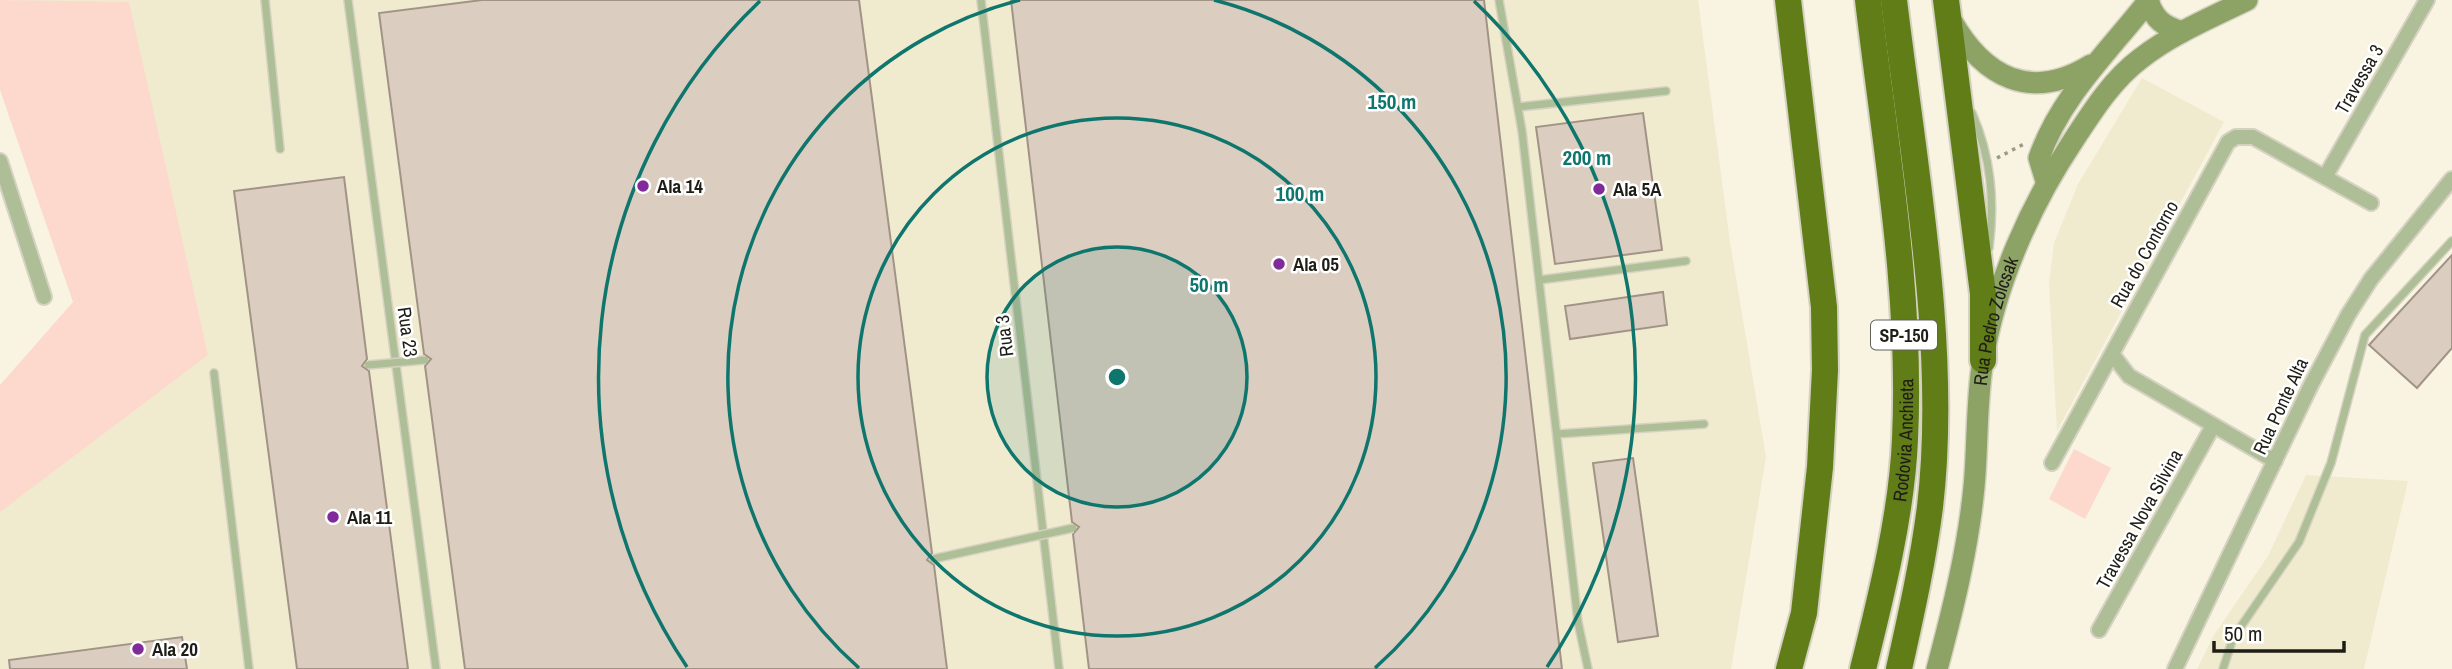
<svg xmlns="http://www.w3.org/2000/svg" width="2452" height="669" viewBox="0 0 2452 669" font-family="'Archivo Narrow',sans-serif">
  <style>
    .built { fill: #f0eacf }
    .green { fill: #fcd9cc }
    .building { fill: #dbcdbf; stroke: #a19486; stroke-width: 2 }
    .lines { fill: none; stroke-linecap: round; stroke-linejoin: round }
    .service-casing { stroke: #d5d2c1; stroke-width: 10 }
    .minor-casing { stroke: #d5d2c1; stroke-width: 18 }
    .secondary-casing { stroke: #d5d2c1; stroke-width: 24 }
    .motorway-casing { stroke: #d5d2c1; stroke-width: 30 }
    .path { stroke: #9d9a8c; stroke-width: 3.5; stroke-dasharray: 3.5 5; stroke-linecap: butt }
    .service { stroke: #aebe96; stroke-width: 7 }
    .minor { stroke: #aebe96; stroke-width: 14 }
    .secondary { stroke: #8da366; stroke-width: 21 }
    .motorway { stroke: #617d18; stroke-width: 26 }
    .service-bridge-casing { stroke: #d5d2c1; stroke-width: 10; stroke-linecap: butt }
    .service-bridge { stroke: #aebe96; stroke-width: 7 }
    .ring { fill: none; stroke: #0f766e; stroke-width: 3.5 }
    .poi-dot { fill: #812b9a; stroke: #fff; stroke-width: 2.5 }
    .labels { text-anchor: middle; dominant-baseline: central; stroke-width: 5; stroke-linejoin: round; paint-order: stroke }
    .shield { fill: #fff; stroke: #62615c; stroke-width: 2 }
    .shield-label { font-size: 18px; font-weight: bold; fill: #1e1d16 }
    .street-label { font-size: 19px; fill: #1e1d16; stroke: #fff }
    .poi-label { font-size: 19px; font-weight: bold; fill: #1e1d16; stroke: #fff; text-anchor: start }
    .centre { fill: #0f766e; stroke: #fff; stroke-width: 3.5 }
    .ring-label { font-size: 21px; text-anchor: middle; font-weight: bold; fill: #0f766e; stroke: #fff; stroke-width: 5; stroke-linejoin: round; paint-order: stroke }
  </style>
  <rect width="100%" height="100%" fill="#f8f4e1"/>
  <path class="built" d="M15 0H1698L1730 242 1766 457 1731 669H0V439L171 377Z
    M2142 78 2224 122 2057 431 2049 283 2054 243 2078 184Z
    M2306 475 2408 481 2364 669H2197L2214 635 2268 556Z"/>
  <path class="green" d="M0 0 129 2 208 355 0 512V385L73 302 0 90Z
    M2074 449 2111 468 2085 519 2049 499Z"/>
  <path class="building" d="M482 0H859L932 553 927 560 934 565 947 669H465L425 366 431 359 424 354 379 13Z
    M1011 0H1484L1562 669H1089L1073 534 1079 527 1072 522Z
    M1643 113 1662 250 1555 264 1536 127Z
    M344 177 367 359 362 366 369 371 408 669H297L234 191Z
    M2452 255V348L2417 388 2369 345Z
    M1663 292 1667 325 1570 339 1565 306Z
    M1633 458 1658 636 1618 642 1593 463Z
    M182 637 187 669H10L9 660Z"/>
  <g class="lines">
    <defs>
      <path id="service" d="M265 0 280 149
        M348 0 436 669
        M981 0 1059 669
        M1499 0 1522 131 1578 622 1588 669
        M1518 107 1666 91
        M1972 113C1991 157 1995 200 1989 248
        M1539 280 1686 261
        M214 373 249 669
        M1557 434 1704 424
        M2223 669 2233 638 2299 542 2331 463 2365 335 2452 241"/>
      <path id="minor" d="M0 161 44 297
        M2325 177 2427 0
        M2112 354 2129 376 2275 461
        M2052 463 2228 142 2236 137H2253L2371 203
        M2099 630 2213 426
        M2175 669 2311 385 2348 315 2371 279 2452 179"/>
      <g id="secondary">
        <path d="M2148 1C2155 20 2163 26 2182 32"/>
        <path d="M1951 20C1984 78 2031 102 2091 65"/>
        <path d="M2046 181 2039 158C2060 97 2110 50 2149 0"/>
        <path id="s1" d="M1937 669C1953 609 1968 549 1974 487 1978 445 1976 402 1983 360 1995 284 2031 204 2073 141 2092 112 2112 80 2140 59 2172 34 2210 18 2247 0"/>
      </g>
      <g id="motorway">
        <path d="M1788 0 1824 307 1825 370 1820 467 1804 613 1789 669"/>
        <path d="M1894 0C1913 160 1949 347 1930 507 1923 562 1911 615 1899 669"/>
        <path d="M1946 0 1983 294V360"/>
        <path id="s2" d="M1863 669C1881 597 1902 513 1905 439 1912 293 1885 145 1868 0"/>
      </g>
    </defs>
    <use href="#service" class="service-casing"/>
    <use href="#minor" class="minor-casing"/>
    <use href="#secondary" class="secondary-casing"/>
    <use href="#motorway" class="motorway-casing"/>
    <path class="path" d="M1997 158 2024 144"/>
    <use href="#service" class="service"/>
    <use href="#minor" class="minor"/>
    <use href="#secondary" class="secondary"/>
    <use href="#motorway" class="motorway"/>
    <defs>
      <path id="service-bridge" d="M368 365 425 360
        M933 559 1073 528"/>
    </defs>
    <use href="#service-bridge" class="service-bridge-casing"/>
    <use href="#service-bridge" class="service-bridge"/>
  </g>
  <circle cx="1117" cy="377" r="130" fill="#0f766e" fill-opacity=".12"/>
  <g class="ring">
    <circle cx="1117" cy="377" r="130"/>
    <circle cx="1117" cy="377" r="259"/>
    <path d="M859 668A389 389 0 0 1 1020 0M1214 0A389 389 0 0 1 1375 668"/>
    <path d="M687 667A519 519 0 0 1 760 1M1474 1A519 519 0 0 1 1547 667"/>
  </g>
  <g class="poi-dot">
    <circle cx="643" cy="186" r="7"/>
    <circle cx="1599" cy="189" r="7"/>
    <circle cx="1279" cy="264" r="7"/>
    <circle cx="333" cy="517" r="7"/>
    <circle cx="138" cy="649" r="7"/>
  </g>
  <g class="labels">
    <rect class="shield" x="1871" y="320.5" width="66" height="29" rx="5"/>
    <g class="shield-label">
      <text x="1904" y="335">SP-150</text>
    </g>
    <g class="street-label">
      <text transform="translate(2359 79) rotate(-60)">Travessa 3</text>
      <text transform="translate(2144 254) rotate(-61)">Rua do Contorno</text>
      <text stroke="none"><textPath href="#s1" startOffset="354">Rua Pedro Zolcsak</textPath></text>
      <text transform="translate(408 332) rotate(82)">Rua 23</text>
      <text transform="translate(1004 336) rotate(-97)">Rua 3</text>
      <text transform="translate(2280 406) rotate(-65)">Rua Ponte Alta</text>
      <text stroke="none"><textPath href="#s2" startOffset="233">Rodovia Anchieta</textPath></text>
      <text transform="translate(2139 519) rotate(-61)">Travessa Nova Silvina</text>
    </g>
    <g class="poi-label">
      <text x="657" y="186">Ala 14</text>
      <text x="1613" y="189">Ala 5A</text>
      <text x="1293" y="264">Ala 05</text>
      <text x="347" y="517">Ala 11</text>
      <text x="152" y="649">Ala 20</text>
    </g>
  </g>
  <circle cx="1117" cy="377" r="10" class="centre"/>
  <g class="ring-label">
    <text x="1392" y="109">150 m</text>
    <text x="1587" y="165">200 m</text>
    <text x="1300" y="201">100 m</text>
    <text x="1209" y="292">50 m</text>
  </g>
  <path d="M2214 641v10h130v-10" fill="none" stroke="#1e1d16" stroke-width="3.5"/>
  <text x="2224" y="641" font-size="21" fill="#1e1d16" stroke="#ffffff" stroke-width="5" paint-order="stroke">50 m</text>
</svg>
